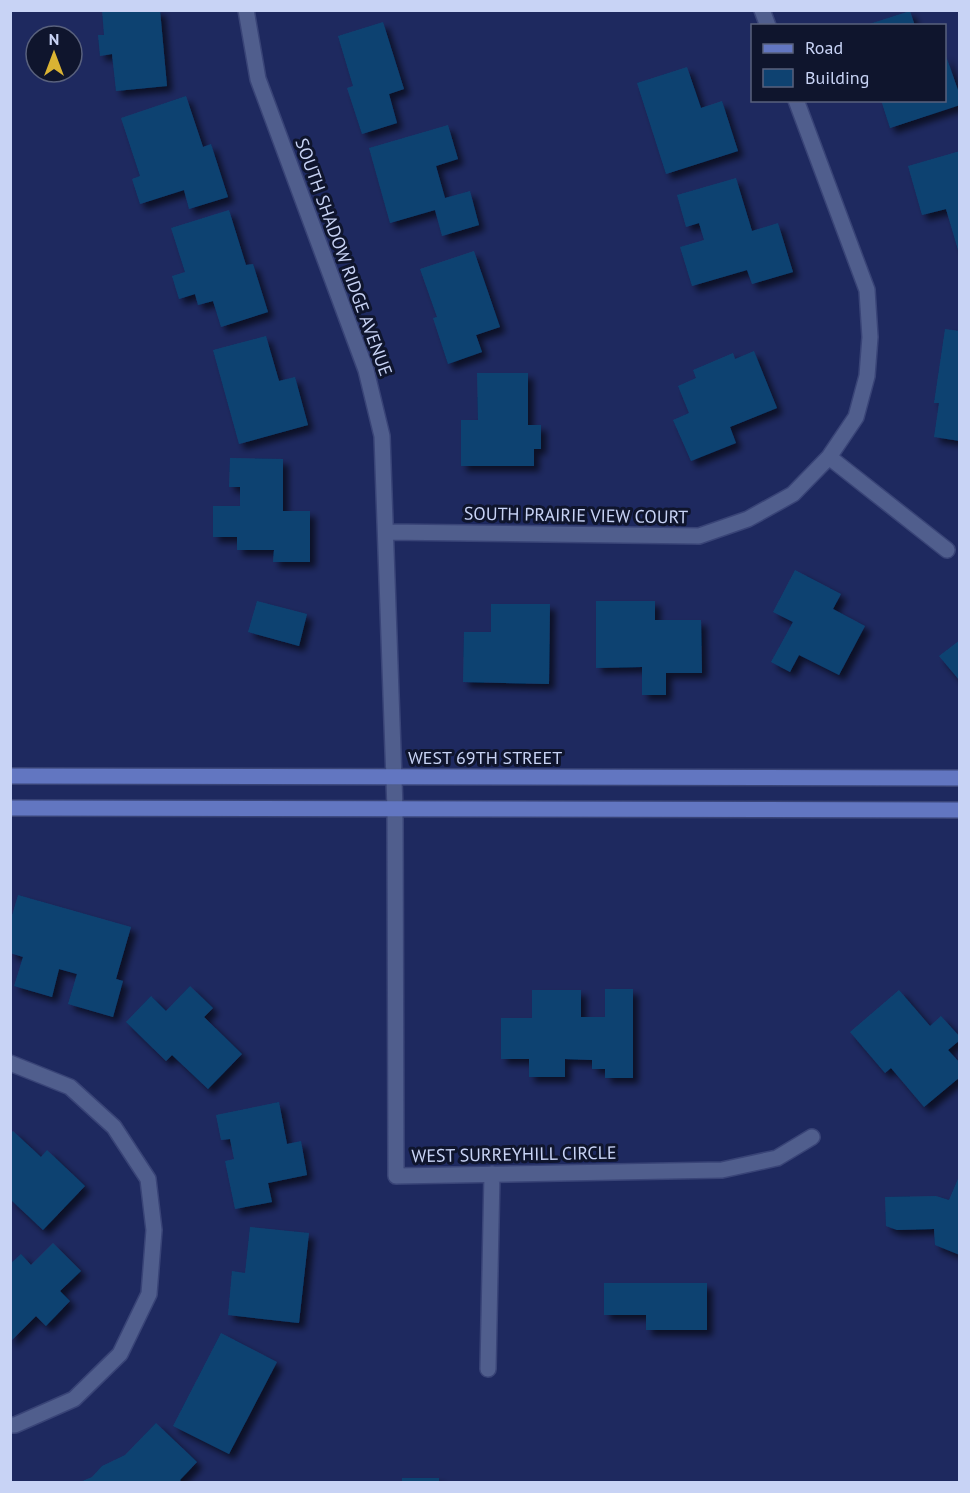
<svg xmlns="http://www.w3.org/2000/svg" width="970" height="1493" viewBox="0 0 970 1493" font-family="'PT Sans',sans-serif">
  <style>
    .building { fill: #0e4271; filter: url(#shadow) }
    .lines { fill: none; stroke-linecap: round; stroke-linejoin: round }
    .street-casing { stroke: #394477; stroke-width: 18 }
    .secondary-casing { stroke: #394477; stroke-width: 18 }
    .street { stroke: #505e8d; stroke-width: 15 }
    .secondary { stroke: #6276c1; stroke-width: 15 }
    .labels { text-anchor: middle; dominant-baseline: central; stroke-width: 6; stroke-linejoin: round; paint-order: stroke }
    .street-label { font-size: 18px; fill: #c8d3f5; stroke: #0f152d }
  </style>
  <defs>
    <filter id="shadow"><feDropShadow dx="5.5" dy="5.5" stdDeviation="3" flood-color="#0009"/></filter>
  </defs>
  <rect width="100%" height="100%" fill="#1e295f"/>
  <path class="building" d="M102 10H160L167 86 116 91 112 54 100 56 98 35H104Z
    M910 11 915 26H866V25Z
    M383 22 404 89 389 94 397 123 362 134 347 88 353 86 338 36Z
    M945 53 960 96V105L890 128 881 100H944Z
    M687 67 701 108 722 101 738 151 666 174 637 83Z
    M186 96 203 147 211 144 228 197 189 209 184 190 140 204 132 179 140 176 121 118Z
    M448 125 458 159 436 166 445 198 470 191 479 225 442 236 435 210 390 223 369 148Z
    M960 151V250H958L946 209 922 215 908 166Z
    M736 178 752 231 778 223 793 272 752 284 747 270 692 286 680 247 704 240 699 223 686 227 677 195Z
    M229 210 246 265 253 264 268 312 221 327 213 301 198 305 195 294 179 299 172 276 185 272 171 228Z
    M474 251 500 327 476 335 482 352 448 364 433 318 437 317 420 269Z
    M945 329 960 331V441L934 437 939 403H934Z
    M266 336 279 381 295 377 308 425 239 444 213 350Z
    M754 351 777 408 730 427 736 443 691 461 673 420 689 413 678 386 696 378 693 370 733 353 735 359Z
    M477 373H528V425H541V449H534V466H461V420H478Z
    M230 458 283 459V511H310V562H273L274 550H237V537H213V506H240V487H229Z
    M795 570 841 594 833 609 865 626 839 675 799 655 790 672 771 662 793 622 773 612Z
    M257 601 307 614 299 646 248 632Z
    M596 601H655V620H701L702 673H666V695H642V667L596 668Z
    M491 604H550L549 684 463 682 464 632H491Z
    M960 640V681L939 656Z
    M18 895 131 927 116 979 123 981 113 1017 68 1004 77 974 59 969 52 997 14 986 23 957 10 953V922Z
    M190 986 213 1008 204 1017 242 1054 208 1089 172 1055 166 1061 126 1022 151 996 166 1011Z
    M605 989H633V1078H605V1069H592V1060L565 1059V1077H529V1059H501V1018H532V990H581V1017H605Z
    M899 990 930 1026 941 1016 960 1037V1040L948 1050 960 1063V1077L924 1107 891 1068 885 1073 850 1032Z
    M279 1102 287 1144 301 1141 307 1175 268 1183 272 1202 235 1209 225 1161 234 1159 230 1139 221 1140 216 1115Z
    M13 1131 41 1157 47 1150 85 1186 43 1230 10 1199V1134Z
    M960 1174V1255L935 1245 934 1229 897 1230 886 1226 885 1197 936 1196 949 1200Z
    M250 1227 309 1233 299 1323 228 1315 232 1271 245 1273Z
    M53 1243 81 1271 60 1291 70 1301 46 1326 36 1316 10 1342V1264L21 1254 31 1265Z
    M604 1283H707V1330H646V1315H604Z
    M221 1333 277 1362 229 1454 173 1426Z
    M156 1423 197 1462 180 1480 181 1482H80L92 1477 102 1466 125 1455Z
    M402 1478H439V1482H402Z"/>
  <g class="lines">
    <defs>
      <path id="street" d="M246 10 258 79 366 370 382 436 395 809 396 1176 722 1170 777 1158 812 1137
        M762 10 768 26
        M829 457 947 550
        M386 532 699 536 748 519 793 494 829 457 856 417 867 376 870 337 867 290 796 100
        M10 1063 70 1087 114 1127 148 1179 154 1230 149 1294 120 1354 74 1399 15 1425H10
        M488 1369 492 1174"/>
      <path id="secondary" d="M10 776 960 778
        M10 808 960 810"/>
    </defs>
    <use href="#street" class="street-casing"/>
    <use href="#secondary" class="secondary-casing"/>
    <use href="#street" class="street"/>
    <use href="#secondary" class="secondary"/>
  </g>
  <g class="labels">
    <g class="street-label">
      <text transform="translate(344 257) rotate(70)">SOUTH SHADOW RIDGE AVENUE</text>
      <text transform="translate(576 515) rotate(1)">SOUTH PRAIRIE VIEW COURT</text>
      <text x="485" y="757">WEST 69TH STREET</text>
      <text transform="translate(514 1154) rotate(-1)">WEST SURREYHILL CIRCLE</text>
    </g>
  </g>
  <rect width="970" height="1493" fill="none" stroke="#c8d3f5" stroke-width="24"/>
  <rect x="751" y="24" width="195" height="78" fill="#0f152d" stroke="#59617d" stroke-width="1.5"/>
  <rect x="763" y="44" width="30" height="9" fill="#6276c1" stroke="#59617d" stroke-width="1.5"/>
  <text x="805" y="54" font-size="18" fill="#c8d3f5">Road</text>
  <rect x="763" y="69" width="30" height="18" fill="#0e4271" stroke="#59617d" stroke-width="1.5"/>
  <text x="805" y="84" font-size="18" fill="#c8d3f5">Building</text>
  <g transform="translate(54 54)"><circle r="28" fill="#0f152d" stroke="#59617d" stroke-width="1.5"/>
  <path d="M0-4.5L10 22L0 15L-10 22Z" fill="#dab333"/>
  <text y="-9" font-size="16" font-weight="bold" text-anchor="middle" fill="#c8d3f5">N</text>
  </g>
</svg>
